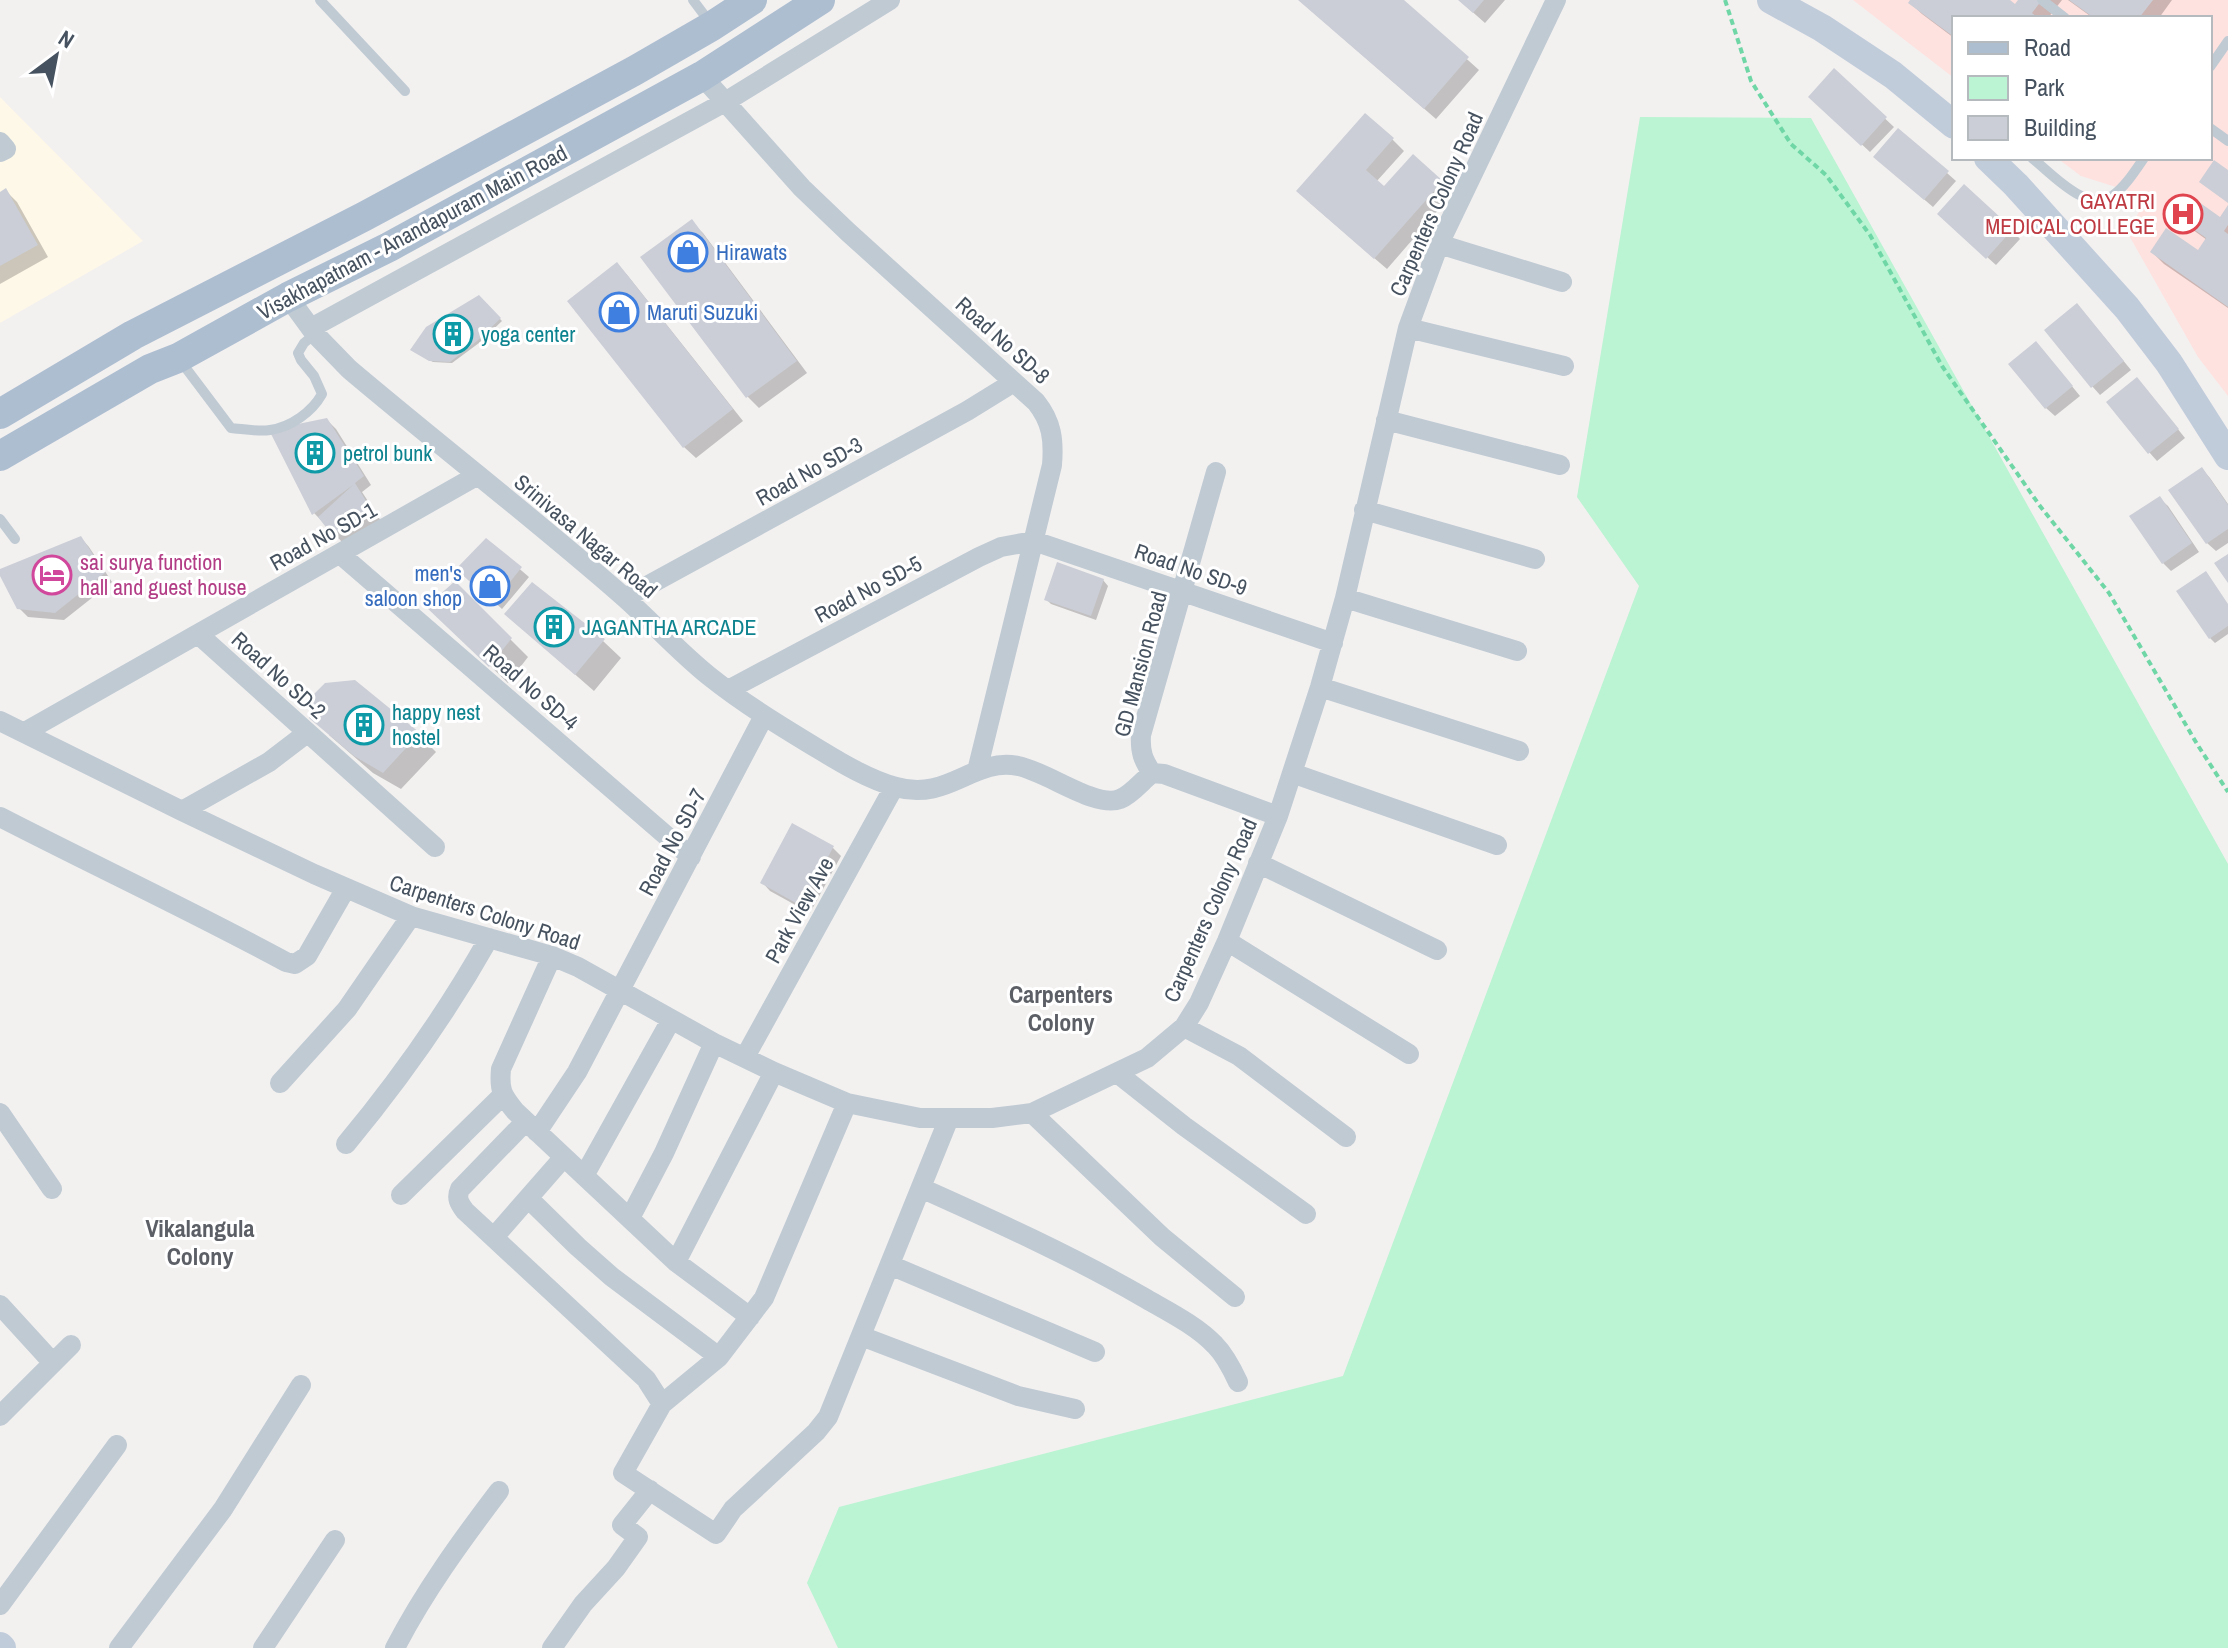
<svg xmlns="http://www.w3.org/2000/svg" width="2228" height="1648" viewBox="0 0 2228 1648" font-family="'Archivo Narrow',sans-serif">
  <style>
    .commercial { fill: #fef8e8 }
    .medical { fill: #fee2df }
    .green { fill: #baf4d2 }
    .shadow { fill: #0003 }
    .building { fill: #cbced6 }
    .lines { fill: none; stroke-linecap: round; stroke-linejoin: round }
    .path { stroke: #6fd6a6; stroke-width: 4; stroke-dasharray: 6 4; stroke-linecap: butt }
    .lane { stroke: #bfcad3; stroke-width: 10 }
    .street { stroke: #bfcad3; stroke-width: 20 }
    .secondary { stroke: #c1ccdb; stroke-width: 28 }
    .primary { stroke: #adbed1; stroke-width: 30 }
    .labels { text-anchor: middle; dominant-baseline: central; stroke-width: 6; stroke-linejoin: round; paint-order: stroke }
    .health-label { font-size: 22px; fill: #be3a42; stroke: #fff; text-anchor: end }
    .street-label { font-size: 22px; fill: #46525f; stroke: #fff }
    .shop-label { font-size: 22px; fill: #366cbe; stroke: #fff; text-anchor: start }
    .culture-label { font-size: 22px; fill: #0d838f; stroke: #fff; text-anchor: start }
    .hotel-label { font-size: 22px; fill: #b23c85; stroke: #fff; text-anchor: start }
    .neighbourhood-label { font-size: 24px; font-weight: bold; fill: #5c6066; stroke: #fff }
  </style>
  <rect width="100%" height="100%" fill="#f3f0f0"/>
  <path class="commercial" d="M0 97 143 241 0 323Z"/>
  <path class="medical" d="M1853 0H2228V396L2198 357 2127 232 2148 197 2081 176 2057 158H2210V18H1954V78Z"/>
  <path class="green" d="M1640 117 1811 118 2228 864V1648H838L807 1583 839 1507 1343 1376 1639 586 1577 497Z"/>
  <path class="shadow" d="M1299 0H1401L1479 70 1436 119Z
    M1459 0H1505L1485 23Z
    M1912 0H2007L2016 7 2021 0H2062L2048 18H1954V38L1922 14 1910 3Z
    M2068 0H2172L2159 18H2093Z
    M1834 71 1894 127 1870 152 1811 97Z
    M1392 139 1404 151 1376 182 1385 189 1441 182 1453 193 1387 269 1310 203Z
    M1884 165 1947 173 1956 181 1933 207Z
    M6 191 17 202 48 257 0 284V194Z
    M2228 209V308L2164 264 2152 252 2198 253 2207 240 2189 227 2178 216 2220 220Z
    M691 222 703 233 807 373 759 408 748 397 643 258Z
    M1948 222 2012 230 2020 239 1996 265Z
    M617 264 628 276 743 421 696 458 684 447Z
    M479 298 502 321 479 343 452 363 433 362 415 352Z
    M2085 314 2131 370 2100 395 2092 386Z
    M2044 352 2080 396 2055 416 2046 408Z
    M2145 388 2185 438 2157 461 2149 452Z
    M327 420 336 429 371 485 362 492 381 521 345 545 314 513Z
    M2202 469 2210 478 2228 504V543L2216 551 2207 543Z
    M2159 498 2168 506 2199 552 2171 571 2163 563Z
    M81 538 89 547 112 582 64 620 28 617 19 608 0 571Z
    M486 540 529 577 502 609 467 577Z
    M1103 580 1108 586 1096 620 1051 604 1046 599Z
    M455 584 528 657 508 683 429 607Z
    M2228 604V634L2215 643 2210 638Z
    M506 614 603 641 621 658 594 691Z
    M354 682 419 735 436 752 401 789 373 773 329 735Z
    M793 826 833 848 841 856 810 913 770 891 762 882Z"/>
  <path class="building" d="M1298 0H1404L1469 57 1424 109Z
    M1458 0H1484L1473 13Z
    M1910 0H2010L2015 4 2018 0H2042L2032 13 2038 18H1954V37L1908 3Z
    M2069 0H2153L2139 18H2094Z
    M1834 68 1887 117 1861 146 1808 97Z
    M1365 113 1394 138 1366 170 1384 186 1413 154 1443 181 1374 259 1296 191Z
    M1898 128 1949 171 1924 200 1873 157Z
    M2214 160 2228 170V203L2199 182Z
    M1964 184 2013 229 1986 259 1937 214Z
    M6 188 38 245 0 266V192Z
    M2189 195 2220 217 2228 205V225L2224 231 2228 234V307L2150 252 2166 228 2198 250 2206 238 2175 216Z
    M692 219 797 361 746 398 640 257Z
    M617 262 733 409 683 448 567 301Z
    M479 295 501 318 477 341 450 362 429 361 410 350 426 327Z
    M2077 303 2124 361 2091 388 2044 330Z
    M2036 341 2073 386 2045 409 2008 364Z
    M2137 377 2179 429 2148 454 2106 402Z
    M327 418 364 476 355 483 371 509 332 535 318 517 353 485 312 515 269 430Z
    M2202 467 2228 505V529L2206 544 2168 490Z
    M2160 496 2192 543 2162 564 2129 516Z
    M81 536 105 573 55 613 17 609 0 576V569Z
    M486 538 522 567 493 603 456 569Z
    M2228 554V583L2214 563Z
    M1057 562 1104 579 1091 616 1044 600Z
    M2206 571 2228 604V626L2209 639 2176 591Z
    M455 581 512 638 489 667 426 607Z
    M532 582 605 639 575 675 504 614Z
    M355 680 420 733 383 773 354 756 309 718 312 696 325 683Z
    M792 823 834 846 801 906 760 883Z"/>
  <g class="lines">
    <path class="path" d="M1725 0 1751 81 1791 144 1826 175 1870 235 1942 366 2040 506 2109 593 2197 744 2228 792"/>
    <path class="lane" d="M320 0 405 91
      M693 0 711 24
      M2042 0 2065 18
      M2210 67 2228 41
      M2210 128 2228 141
      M2032 158C2051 173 2086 213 2112 196 2125 187 2135 171 2144 158
      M179 359 231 428C243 429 258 432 270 430 291 427 312 412 322 394L314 376 301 360 298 353 304 343 315 334
      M0 519 15 539"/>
    <path class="street" d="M702 76 802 188 848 232 1036 402C1052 422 1054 440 1052 465L977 771
      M0 142 6 149 0 152
      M1439 244 1562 282
      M288 297 315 334 349 369C440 446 535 519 625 598 653 623 679 652 709 676 744 704 782 727 820 750 843 764 870 780 896 787 948 802 973 757 1018 766 1046 771 1096 809 1120 799 1131 795 1142 781 1152 773L1164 774 1278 816
      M311 328 725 102 890 0
      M1408 328 1564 366
      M1386 420 1560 465
      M1364 510 1535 559
      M340 554 691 857
      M625 598 967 411 1014 382
      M1345 598 1517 651
      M198 634 435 847
      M1320 687 1519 751
      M728 690 979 557 1001 547 1034 541 1333 643
      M0 721 182 811 314 874 411 916 552 956 578 967 714 1043 774 1072 847 1103 920 1118H992L1032 1113 1147 1058 1184 1027 1199 1003 1227 941 1278 816 1320 687 1345 598 1408 328 1439 244 1556 0
      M25 732 478 475
      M1152 773C1143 760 1140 752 1141 735L1216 472
      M1292 773 1497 845
      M182 811 269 762 307 733
      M0 817C95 866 192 911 286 962L295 964 307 956 346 888
      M1258 863 1437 950
      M1227 941 1409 1054
      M552 956 501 1069C499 1090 502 1095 515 1111L676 1262 750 1317
      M1184 1027 1239 1056 1346 1137
      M745 1057 894 787
      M1117 1073 1184 1126 1306 1214
      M280 1083 347 1009 411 916
      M847 1103 764 1298 719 1357 662 1404 623 1473 716 1534 733 1509 816 1432 828 1417 949 1118
      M0 1113 52 1189
      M1032 1113 1162 1237 1235 1297
      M525 1122 460 1189C456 1198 459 1203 465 1211L646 1379 662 1404
      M537 1132 577 1072 764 716
      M346 1144C400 1079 448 1011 489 938
      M584 1176 671 1020
      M921 1188C997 1222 1072 1256 1143 1297 1167 1311 1196 1325 1215 1345 1225 1355 1232 1369 1238 1382
      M401 1195 503 1095
      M528 1198 578 1247 612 1277 719 1357
      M630 1218 664 1153 714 1043
      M494 1237 564 1157
      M676 1262 774 1072
      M890 1265 1095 1352
      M0 1305 53 1363
      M861 1336 1018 1396 1075 1409
      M0 1416 71 1345
      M0 1605 117 1445
      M119 1648 223 1509 301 1385
      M263 1648 335 1540
      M395 1648C424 1592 461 1541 499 1491
      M552 1648 583 1604 616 1568 638 1537 622 1525 650 1490"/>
    <path class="secondary" d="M1771 0 1822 28 1893 75 1954 125
      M1988 158 2016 185 2127 308 2169 363 2228 456
      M0 1646 2 1648"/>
    <path class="primary" d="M0 414 133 335 365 216 634 71 712 26 752 0
      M0 456 150 369 178 358 288 297 389 247 702 76 820 0"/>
  </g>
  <defs>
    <symbol id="hospital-ring" viewBox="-11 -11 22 22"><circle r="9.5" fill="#fff" stroke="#e0444e" stroke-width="1.5"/><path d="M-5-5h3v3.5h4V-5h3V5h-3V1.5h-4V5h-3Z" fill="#e0444e"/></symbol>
    <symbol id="shop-ring" viewBox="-11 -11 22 22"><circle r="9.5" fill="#fff" stroke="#3f7fe0" stroke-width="1.5"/><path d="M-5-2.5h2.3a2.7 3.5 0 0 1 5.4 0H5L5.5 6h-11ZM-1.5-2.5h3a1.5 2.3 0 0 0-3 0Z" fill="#3f7fe0"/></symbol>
    <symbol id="building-ring" viewBox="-11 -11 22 22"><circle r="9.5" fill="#fff" stroke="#0f9aa8" stroke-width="1.5"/><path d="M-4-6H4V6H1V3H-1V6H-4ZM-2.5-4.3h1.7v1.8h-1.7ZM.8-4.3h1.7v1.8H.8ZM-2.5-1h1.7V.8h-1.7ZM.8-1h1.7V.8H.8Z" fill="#0f9aa8"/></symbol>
    <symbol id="hotel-ring" viewBox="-11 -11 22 22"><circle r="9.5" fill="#fff" stroke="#d1479c" stroke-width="1.5"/><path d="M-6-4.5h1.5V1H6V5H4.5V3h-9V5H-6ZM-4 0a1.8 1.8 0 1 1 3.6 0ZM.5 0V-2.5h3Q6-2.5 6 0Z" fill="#d1479c"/></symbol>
  </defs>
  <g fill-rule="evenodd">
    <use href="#hospital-ring" x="2161" y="192" width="44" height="44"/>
    <use href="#shop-ring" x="666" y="230" width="44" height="44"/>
    <use href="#shop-ring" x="597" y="290" width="44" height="44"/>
    <use href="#building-ring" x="431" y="312" width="44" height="44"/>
    <use href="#building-ring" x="293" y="431" width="44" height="44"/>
    <use href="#hotel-ring" x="30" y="553" width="44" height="44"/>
    <use href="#shop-ring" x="468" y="564" width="44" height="44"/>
    <use href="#building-ring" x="532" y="605" width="44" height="44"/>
    <use href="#building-ring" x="342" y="703" width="44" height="44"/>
  </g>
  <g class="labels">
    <g class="health-label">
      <text x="2155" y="201">GAYATRI<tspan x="2155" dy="25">MEDICAL COLLEGE</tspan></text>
    </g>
    <g class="street-label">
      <text transform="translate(1436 204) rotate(-66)">Carpenters Colony Road</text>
      <text transform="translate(412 232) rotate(-28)">Visakhapatnam - Anandapuram Main Road</text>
      <text transform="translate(1003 340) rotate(42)">Road No SD-8</text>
      <text transform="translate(809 471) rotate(-29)">Road No SD-3</text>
      <text transform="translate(323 536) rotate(-29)">Road No SD-1</text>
      <text transform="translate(586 536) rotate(40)">Srinivasa Nagar Road</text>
      <text transform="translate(1191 569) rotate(19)">Road No SD-9</text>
      <text transform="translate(868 589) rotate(-28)">Road No SD-5</text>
      <text transform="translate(1140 664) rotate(-75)">GD Mansion Road</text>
      <text transform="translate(279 675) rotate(42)">Road No SD-2</text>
      <text transform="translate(531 687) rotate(41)">Road No SD-4</text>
      <text transform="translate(672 842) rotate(-62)">Road No SD-7</text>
      <text transform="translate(799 910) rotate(-61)">Park View Ave</text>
      <text transform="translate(1210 910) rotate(-66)">Carpenters Colony Road</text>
      <text transform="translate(485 912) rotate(18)">Carpenters Colony Road</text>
    </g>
    <g class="shop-label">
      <text x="716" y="252">Hirawats</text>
      <text x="647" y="312">Maruti Suzuki</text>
      <text x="462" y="573" text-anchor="end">men's<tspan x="462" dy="25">saloon shop</tspan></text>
    </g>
    <g class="culture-label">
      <text x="481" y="334">yoga center</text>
      <text x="343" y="453">petrol bunk</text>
      <text x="582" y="627">JAGANTHA ARCADE</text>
      <text x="392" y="712">happy nest<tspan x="392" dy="25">hostel</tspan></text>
    </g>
    <g class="hotel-label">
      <text x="80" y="562">sai surya function<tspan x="80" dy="25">hall and guest house</tspan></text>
    </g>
    <g class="neighbourhood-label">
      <text x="1061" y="994">Carpenters<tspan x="1061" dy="28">Colony</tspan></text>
      <text x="200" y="1228">Vikalangula<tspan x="200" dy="28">Colony</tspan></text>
    </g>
  </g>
  <rect x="1952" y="16" width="260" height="144" fill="#ffffff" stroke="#b5babf" stroke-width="2"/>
  <rect x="1968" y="42" width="40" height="12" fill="#adbed1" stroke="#b5babf" stroke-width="2"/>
  <text x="2024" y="56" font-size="24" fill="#46525f">Road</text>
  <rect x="1968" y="76" width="40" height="24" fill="#baf4d2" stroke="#b5babf" stroke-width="2"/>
  <text x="2024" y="96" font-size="24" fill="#46525f">Park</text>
  <rect x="1968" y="116" width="40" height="24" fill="#cbced6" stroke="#b5babf" stroke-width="2"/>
  <text x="2024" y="136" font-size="24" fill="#46525f">Building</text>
  <g transform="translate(56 56) rotate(32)" stroke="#ffffff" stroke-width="6" paint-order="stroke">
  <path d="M0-6L14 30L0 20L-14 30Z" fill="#46525f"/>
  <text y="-12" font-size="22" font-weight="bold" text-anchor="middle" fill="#46525f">N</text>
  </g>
</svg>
